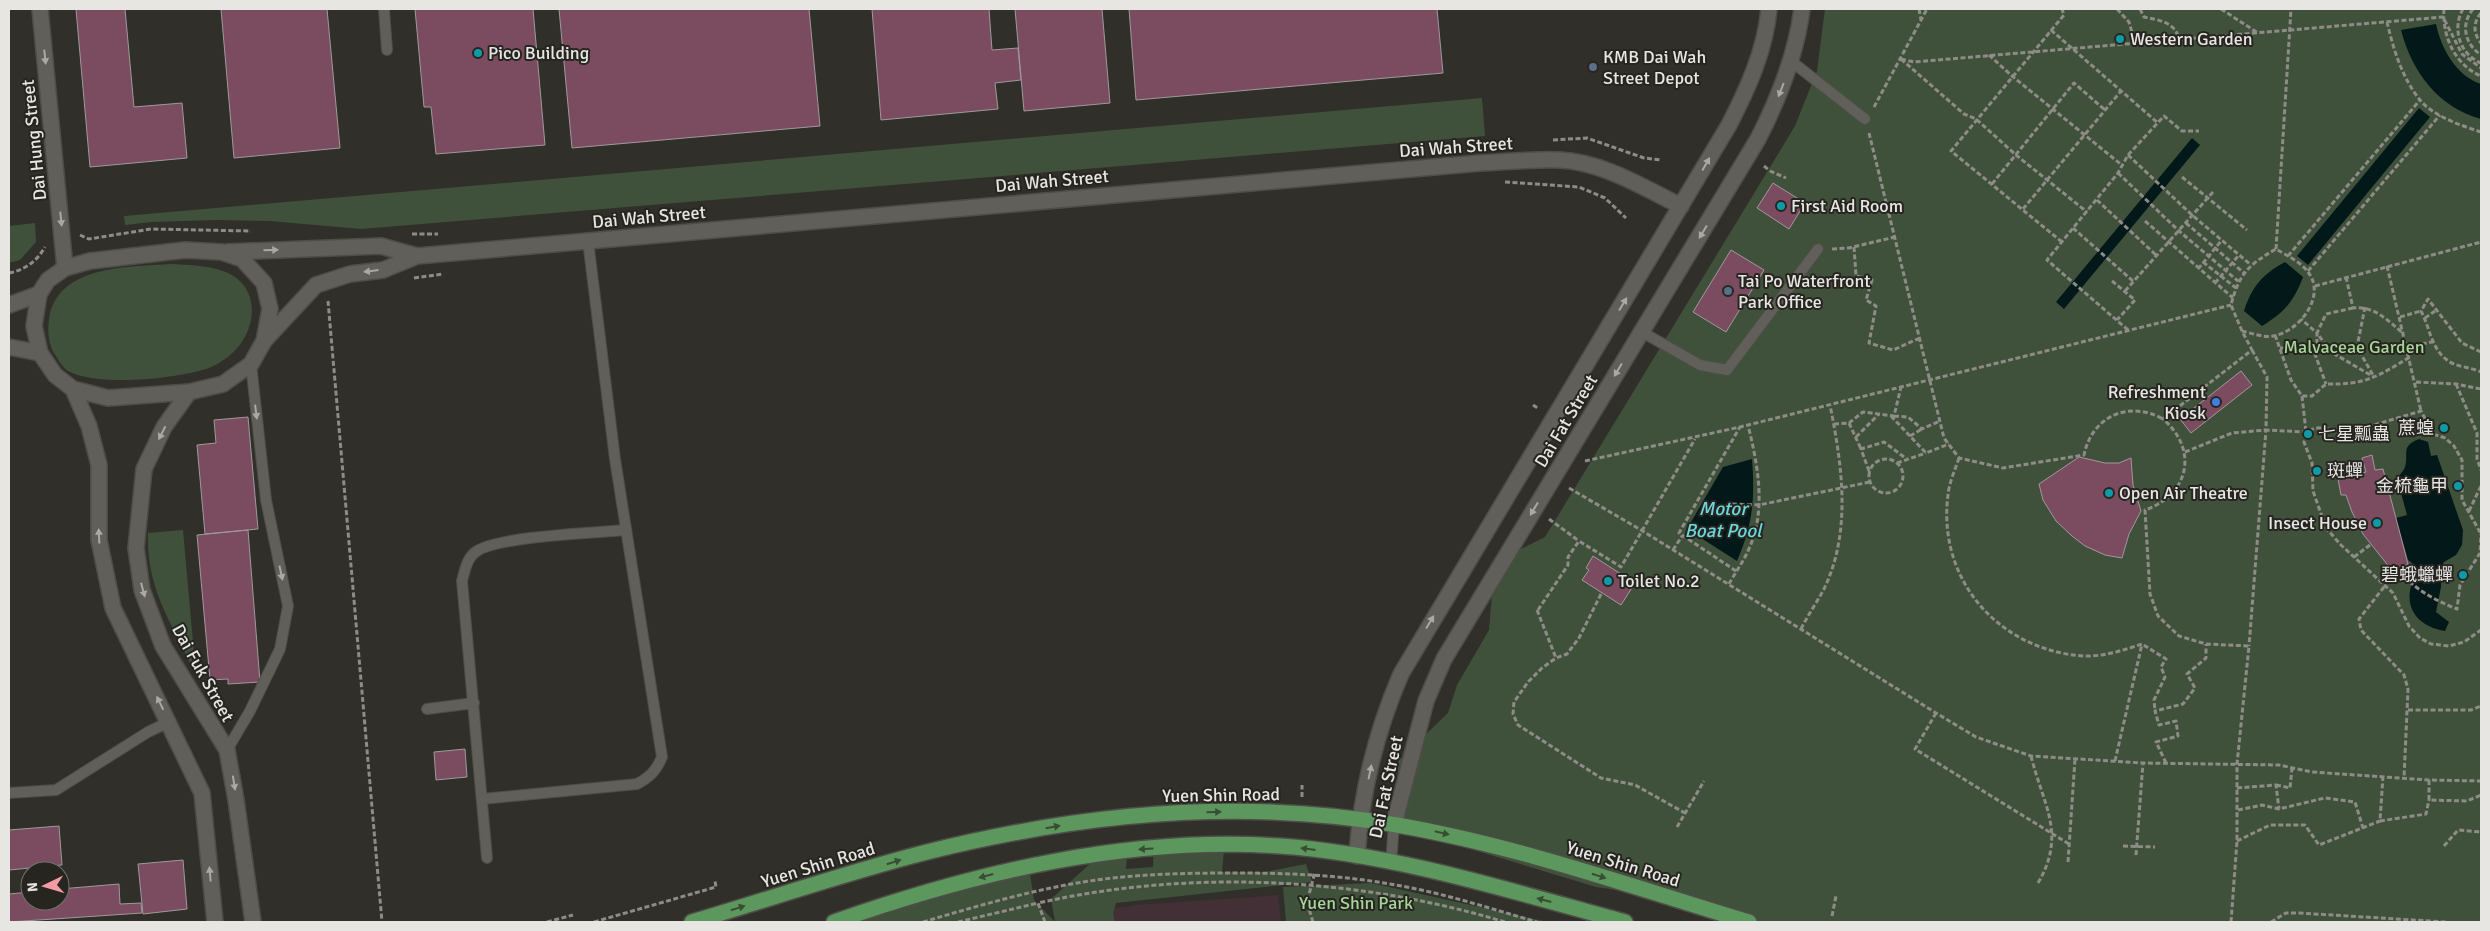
<svg xmlns="http://www.w3.org/2000/svg" width="2490" height="931" viewBox="0 0 2490 931" font-family="Signika,'Noto Sans TC',sans-serif">
  <style>
    .education { fill: #433037 }
    .green { fill: #40513b }
    .water { fill: #031819 }
    .building { fill: #7b4c60; stroke: #a0999c }
    .lines { fill: none; stroke-linecap: round; stroke-linejoin: round }
    .lane-casing { stroke: #4e4d48; stroke-width: 12 }
    .street-casing { stroke: #4e4d48; stroke-width: 18 }
    .secondary-casing { stroke: #4e4d48; stroke-width: 18 }
    .primary-casing { stroke: #4e4d48; stroke-width: 18 }
    .path { stroke: #8d8c87; stroke-width: 3; stroke-dasharray: 5 2.5; stroke-linecap: butt }
    .lane { stroke: #605f59; stroke-width: 10 }
    .street { stroke: #605f59; stroke-width: 15 }
    .secondary { stroke: #605f59; stroke-width: 15 }
    .primary { stroke: #5c975d; stroke-width: 15 }
    .oneway { fill: #aaa9a5 }
    .oneway2 { fill: #394d35 }
    .culture-dot { fill: #0f9aa8; stroke: #262520; stroke-width: 2 }
    .service-dot { fill: #5c6f8a; stroke: #262520; stroke-width: 2 }
    .shop-dot { fill: #3f7fe0; stroke: #262520; stroke-width: 2 }
    .labels { text-anchor: middle; dominant-baseline: central; stroke-width: 4; stroke-linejoin: round; paint-order: stroke }
    .poi-label { font-size: 18px; fill: #e7e6e3; stroke: #262520; text-anchor: start }
    .street-label { font-size: 18px; fill: #e7e6e3; stroke: #262520 }
    .park-label { font-size: 18px; fill: #a6d697; stroke: #262520 }
    .water-label { font-size: 19px; font-style: italic; fill: #6cd8dc; stroke: #262520 }
  </style>
  <rect width="100%" height="100%" fill="#302f29"/>
  <path class="education" d="M1278 895 1281 922H1092L1091 912 1136 905Z"/>
  <path class="green" d="M1825 9H2481V922H1758L1715 904 1596 887 1398 827V761L1448 713 1457 685 1489 630 1492 594 1513 553 1545 537 1795 126 1817 71Z
    M1482 98 1485 136 361 229 270 221 216 220 151 222 125 225 124 216Z
    M35 223 36 242 20 260 9 263V226Z
    M171 264C188 265 206 265 223 271 263 285 258 333 229 356 223 361 213 367 206 369 173 379 98 387 68 371 63 368 59 361 56 356 49 347 47 332 49 320 56 265 128 267 171 264Z
    M183 530 196 676C174 625 146 592 148 533Z
    M1154 842 1224 850 1222 872H1265L1306 864 1312 882 1116 903 1113 914 1115 922H850L1029 867 1034 900 1055 922 1051 899 1092 862 1128 845 1126 869 1153 867Z
    M1371 883 1548 922H1286L1283 887Z"/>
  <path class="water" d="M2436 24C2441 48 2456 76 2481 84V119C2438 107 2412 72 2401 30Z
    M2419 108 2430 117 2308 265 2297 256Z
    M2192 138 2200 145 2064 309 2056 302Z
    M2285 262 2303 277C2294 301 2284 313 2262 326L2244 311C2252 286 2263 274 2285 262Z
    M2419 439 2428 442 2431 456 2437 455 2463 530 2462 545 2456 555 2444 562 2441 567V587L2436 612 2449 622 2445 631C2418 627 2402 607 2413 580L2408 575 2416 566 2408 560 2396 518 2407 515 2397 478C2400 475 2404 470 2405 467 2409 452 2400 447 2419 439Z
    M1752 459C1755 499 1753 524 1737 561L1687 529 1723 467Z"/>
  <path class="building" d="M76 9H125L134 107 182 103 187 158 90 167Z
    M221 9H327L340 148 234 158Z
    M415 9H533L545 145 436 154 431 107H424Z
    M559 9H809L820 126 572 148Z
    M872 9H989L992 50 1018 48 1021 80 995 83 998 109 881 120Z
    M1015 9H1102L1110 103 1024 111Z
    M1129 9H1437L1443 73 1136 100Z
    M1773 183 1805 203 1789 229 1757 208Z
    M1731 250 1764 270 1726 332 1693 312Z
    M2241 371 2252 385 2191 433 2180 419Z
    M248 417 258 529 205 534 197 445 216 443 214 420Z
    M2372 455 2375 470 2383 469 2408 564 2394 573 2363 534 2352 512 2346 495H2341L2338 479 2366 472 2362 458Z
    M2079 457 2105 463H2119L2131 458 2133 485 2141 511 2129 534 2122 558 2105 555 2085 546 2072 536 2056 521 2043 500 2039 484Z
    M248 530 260 682 228 684V679L210 680 197 535Z
    M1593 556 1635 583 1621 605 1582 580 1589 570 1586 568Z
    M465 749 467 777 436 780 434 752Z
    M59 826 62 865 9 870V830Z
    M183 860 187 909 143 914 138 864Z
    M119 884 120 904 141 903 142 913 9 922V894L30 892V901H60V889Z"/>
  <g class="lines">
    <defs>
      <path id="lane" d="M384 9 387 50
        M1791 61 1865 119
        M1642 332 1700 365 1727 370 1818 249
        M427 709 474 703
        M227 750 250 711 280 649 288 606 266 500 251 364
        M9 793 56 790 148 732 169 722
        M482 799 637 784C650 777 656 771 662 757L615 459 588 241
        M487 858 462 581C465 570 467 557 477 551 500 536 595 533 626 530
        M1391 863 1394 824"/>
      <path id="street" d="M40 9 65 268
        M185 250 222 252 242 259 264 283 270 309 264 341 251 364 223 384 189 392 108 398 73 389 55 375 40 353 34 326 39 294 48 280 65 268 90 261Z
        M227 252 381 246 417 256
        M9 305 39 294
        M264 341 316 285 350 274 383 270 417 256 1480 163C1506 162 1534 159 1560 160 1603 162 1644 188 1681 206
        M9 347 40 353
        M73 389 89 426 99 465V540L113 608 202 793 215 922
        M189 392 164 427 144 469 136 548 142 590 163 646 227 750 236 800 253 922"/>
      <path id="secondary" d="M1394 824 1426 701 1444 659 1758 139C1779 98 1796 55 1802 9
        M1357 856C1361 794 1376 732 1401 674L1729 125C1748 88 1765 51 1769 9"/>
      <path id="primary" d="M692 922C770 899 848 872 927 852 1079 814 1242 798 1397 825 1518 846 1633 887 1749 922
        M834 922C976 872 1128 836 1280 846 1395 854 1514 892 1625 922"/>
    </defs>
    <use href="#lane" class="lane-casing"/>
    <use href="#street" class="street-casing"/>
    <use href="#secondary" class="secondary-casing"/>
    <use href="#primary" class="primary-casing"/>
    <path class="path" d="M1919 9 1921 20
      M2117 9 2129 22 2135 43
      M2140 9 2144 17C2159 20 2175 22 2179 39
      M2221 9 2258 33
      M2444 9C2442 36 2455 65 2481 76
      M2463 9C2452 28 2459 54 2481 63
      M2473 9C2460 25 2465 44 2481 55
      M2481 13C2473 22 2473 33 2481 43
      M2387 22C2393 48 2402 78 2420 100 2433 116 2462 126 2481 132
      M2051 30 2158 123
      M1989 55 2012 76 2123 166
      M1901 59 1914 62 2443 17 2462 54 2481 68
      M1901 59 1964 114 1976 119 2016 155 2087 212
      M1874 107 1927 9
      M1869 133 1944 438 1959 458 2003 468 2084 455C2092 416 2129 400 2163 419
      M1553 140 1587 138 1644 158 1661 160
      M2128 155 2192 215 2251 265
      M1764 166 1770 171 1786 178
      M2118 173 2179 231 2238 281
      M2182 177 2247 230
      M1505 182 1579 187 1605 198 1626 218
      M1992 184 2074 83 2105 110
      M2097 200 2157 256
      M2023 209 2121 91
      M2145 221 2233 298
      M2186 223 2244 273
      M2073 228 2134 282
      M412 234H438
      M80 235 89 239 151 229 251 231
      M2062 242 1951 151 2064 15 2062 9
      M1854 247 1856 276 1872 280 1866 300 1876 306 1869 343 1893 350 1920 338
      M1832 249 1849 248 1895 237
      M2276 249 2291 9
      M2288 256 2420 100
      M2203 262 2236 288
      M2387 266 2421 411
      M2198 269 2222 240
      M2308 271 2440 115
      M9 273C25 270 37 261 45 247
      M2346 277 2353 308C2375 306 2387 320 2404 334
      M414 278 443 274
      M2112 281 2135 300 2117 320
      M2215 283 2239 255
      M2315 286 2481 242
      M2125 291 2213 192
      M328 301 382 922
      M2365 307 2357 347 2374 377
      M2353 308 2326 314 2317 333 2331 352 2374 377
      M2400 317 2421 311
      M2425 318 2435 311
      M2128 330 2047 260 2118 173 2128 155 2164 116 2182 131H2199
      M2275 335 2291 380 2302 396H2312L2326 384C2365 385 2377 377 2410 357
      M2312 346 2326 384
      M2407 347 2432 342
      M2280 348H2309L2317 343V333L2301 319
      M2252 350 2267 377 2266 430 2306 432 2315 428H2323L2347 433 2421 411 2433 434 2445 438 2454 446 2462 460V500L2481 534
      M2331 352 2357 347
      M2481 352 2462 343 2428 299 2421 311C2430 328 2431 348 2447 360 2455 367 2471 367 2481 372
      M2416 382 2456 384 2481 389
      M2456 384 2477 433V459L2481 470
      M2302 396 2306 432 2304 442 2312 463 2313 491 2326 528 2341 545 2393 593 2409 626 2420 638 2431 644 2449 646 2464 642 2481 630
      M1533 405 1539 409
      M1891 416 1926 453 1949 444
      M1894 416 1908 417 1922 429 1940 421
      M1849 423 1861 449
      M1834 424 1849 423 1863 412 1894 416 1901 387
      M1910 436 1922 429
      M1856 437 1879 414
      M2185 452 2232 433 2266 430 2249 646
      M1959 458C1955 470 1949 483 1948 495 1937 580 1999 650 2083 656 2103 657 2124 650 2142 644L2166 659 2161 667 2165 677 2154 700 2155 711
      M1869 476a17 17 0 1 1 34 0a17 17 0 1 1-34 0Z
      M1585 461 1740 427 2231 305
      M1897 463 1926 453
      M1869 471 1861 449 1884 442 1908 460
      M1569 488 1641 530 1936 713 1976 737 2031 756 2143 763 2279 765 2312 772 2429 780 2481 781
      M1732 504 1759 505 1870 482
      M2469 511 2481 486
      M1549 519 1579 541
      M1673 550 1682 536
      M2354 557 2370 545
      M2410 565 2402 574C2417 591 2437 601 2457 609L2460 585 2480 553 2481 534
      M1736 571 1679 533 1740 427
      M1729 584C1735 573 1743 562 1748 551 1767 511 1758 466 1748 425
      M2384 587 2359 619 2361 630 2404 675 2408 689 2404 778
      M1601 594 1579 638 1567 654 1556 658 1542 668 1528 682 1514 702 1513 714 1518 725 1601 778 1635 785 1685 813
      M1537 610 1556 658
      M1538 610 1568 565V557L1579 541 1621 567 1695 439
      M1801 629C1808 615 1817 602 1824 589 1852 531 1842 465 1830 405
      M2408 710H2471L2481 706
      M1936 713 1915 749 2069 844
      M2031 756C2043 805 2067 834 2038 883
      M2115 761 2142 644
      M2166 763 2156 742 2178 736 2176 721 2159 725 2155 711 2183 704 2195 688 2187 674 2206 658V644
      M2383 776 2380 821 2426 814 2429 800
      M2429 780V800L2467 801 2481 795
      M2276 785 2290 788 2292 768
      M2237 788 2276 785 2279 809
      M1302 797V785
      M2238 810 2262 805 2279 809 2325 798 2355 802 2363 828
      M1677 827 1704 781
      M2237 841 2270 825H2305L2319 845 2380 821
      M2123 846 2155 847
      M2444 846 2458 830 2481 832
      M2136 855 2143 763
      M2068 862 2075 759
      M1832 916 1836 896
      M547 922 573 915
      M594 922 716 887 715 881
      M923 922C974 907 1025 892 1077 883 1129 874 1183 873 1236 873 1288 873 1339 875 1390 884 1440 892 1489 908 1537 922
      M958 922 1038 903
      M1045 922 1038 903C1190 869 1356 877 1505 922
      M1313 922 1307 902 1315 872
      M2231 922 2237 841V764L2249 646 2206 644 2179 636 2158 616 2150 594 2145 510C2189 495 2199 450 2163 419L2252 350 2242 331C2251 333 2264 338 2273 336 2299 332 2327 296 2308 272 2301 262 2286 255 2276 249 2248 265 2239 274 2231 305L2242 331
      M2271 922 2286 913H2299L2446 922"/>
    <use href="#lane" class="lane"/>
    <use href="#street" class="street"/>
    <use href="#secondary" class="secondary"/>
    <use href="#primary" class="primary"/>
  </g>
  <defs><path id="oneway-solid" d="M-6-.8H1V-3.2L6.5 0L1 3.2V.8H-6Z" transform="scale(1.25)"/></defs>
  <g class="oneway">
    <use href="#oneway-solid" transform="translate(45 57) rotate(84)"/>
    <use href="#oneway-solid" transform="translate(1781 90) rotate(111)"/>
    <use href="#oneway-solid" transform="translate(1706 164) rotate(-60)"/>
    <use href="#oneway-solid" transform="translate(61 219) rotate(84)"/>
    <use href="#oneway-solid" transform="translate(1703 232) rotate(121)"/>
    <use href="#oneway-solid" transform="translate(271 250) rotate(-2)"/>
    <use href="#oneway-solid" transform="translate(371 271) rotate(173)"/>
    <use href="#oneway-solid" transform="translate(1623 304) rotate(-59)"/>
    <use href="#oneway-solid" transform="translate(1618 370) rotate(121)"/>
    <use href="#oneway-solid" transform="translate(256 412) rotate(83)"/>
    <use href="#oneway-solid" transform="translate(162 433) rotate(117)"/>
    <use href="#oneway-solid" transform="translate(1534 509) rotate(121)"/>
    <use href="#oneway-solid" transform="translate(99 536) rotate(-93)"/>
    <use href="#oneway-solid" transform="translate(281 573) rotate(78)"/>
    <use href="#oneway-solid" transform="translate(143 590) rotate(75)"/>
    <use href="#oneway-solid" transform="translate(1430 622) rotate(-59)"/>
    <use href="#oneway-solid" transform="translate(160 703) rotate(-116)"/>
    <use href="#oneway-solid" transform="translate(1370 772) rotate(-78)"/>
    <use href="#oneway-solid" transform="translate(234 783) rotate(81)"/>
    <use href="#oneway-solid" transform="translate(210 874) rotate(-95)"/>
  </g>
  <g class="oneway2">
    <use href="#oneway-solid" transform="translate(1214 812) rotate(-1)"/>
    <use href="#oneway-solid" transform="translate(1053 827) rotate(-10)"/>
    <use href="#oneway-solid" transform="translate(1442 833) rotate(13)"/>
    <use href="#oneway-solid" transform="translate(1146 849) rotate(176)"/>
    <use href="#oneway-solid" transform="translate(1308 849) rotate(-173)"/>
    <use href="#oneway-solid" transform="translate(894 862) rotate(-17)"/>
    <use href="#oneway-solid" transform="translate(986 876) rotate(165)"/>
    <use href="#oneway-solid" transform="translate(1599 876) rotate(18)"/>
    <use href="#oneway-solid" transform="translate(1544 900) rotate(-165)"/>
    <use href="#oneway-solid" transform="translate(738 908) rotate(-17)"/>
  </g>
  <g class="culture-dot">
    <circle cx="2120" cy="39" r="5"/>
    <circle cx="478" cy="53" r="5"/>
    <circle cx="1781" cy="206" r="5"/>
    <circle cx="2444" cy="428" r="5"/>
    <circle cx="2308" cy="434" r="5"/>
    <circle cx="2317" cy="471" r="5"/>
    <circle cx="2458" cy="486" r="5"/>
    <circle cx="2109" cy="493" r="5"/>
    <circle cx="2377" cy="523" r="5"/>
    <circle cx="2463" cy="575" r="5"/>
    <circle cx="1608" cy="581" r="5"/>
  </g>
  <g class="service-dot">
    <circle cx="1593" cy="67" r="5"/>
    <circle cx="1728" cy="291" r="5"/>
  </g>
  <circle class="shop-dot" cx="2216" cy="402" r="5"/>
  <g class="labels">
    <g class="poi-label">
      <text x="2130" y="39">Western Garden</text>
      <text x="488" y="53">Pico Building</text>
      <text x="1603" y="57">KMB Dai Wah<tspan x="1603" dy="21">Street Depot</tspan></text>
      <text x="1791" y="206">First Aid Room</text>
      <text x="1738" y="281">Tai Po Waterfront<tspan x="1738" dy="21">Park Office</tspan></text>
      <text x="2206" y="392" text-anchor="end">Refreshment<tspan x="2206" dy="21">Kiosk</tspan></text>
      <text x="2434" y="428" text-anchor="end">蔗蝗</text>
      <text x="2318" y="434">七星瓢蟲</text>
      <text x="2327" y="471">斑蟬</text>
      <text x="2448" y="486" text-anchor="end">金梳龜甲</text>
      <text x="2119" y="493">Open Air Theatre</text>
      <text x="2367" y="523" text-anchor="end">Insect House</text>
      <text x="2453" y="575" text-anchor="end">碧蛾蠟蟬</text>
      <text x="1618" y="581">Toilet No.2</text>
    </g>
    <g class="street-label">
      <text transform="translate(34 140) rotate(-96)">Dai Hung Street</text>
      <text transform="translate(1456 147) rotate(-4)">Dai Wah Street</text>
      <text transform="translate(1052 181) rotate(-5)">Dai Wah Street</text>
      <text transform="translate(649 217) rotate(-5)">Dai Wah Street</text>
      <text transform="translate(1566 421) rotate(-59)">Dai Fat Street</text>
      <text transform="translate(203 673) rotate(61)">Dai Fuk Street</text>
      <text transform="translate(1386 787) rotate(-78)">Dai Fat Street</text>
      <text transform="translate(1221 795) rotate(-1)">Yuen Shin Road</text>
      <text transform="translate(1623 864) rotate(17)">Yuen Shin Road</text>
      <text transform="translate(818 865) rotate(-17)">Yuen Shin Road</text>
    </g>
    <g class="park-label">
      <text x="2354" y="347">Malvaceae Garden</text>
      <text x="1356" y="903">Yuen Shin Park</text>
    </g>
    <g class="water-label">
      <text x="1723" y="509">Motor<tspan x="1723" dy="22">Boat Pool</tspan></text>
    </g>
  </g>
  <rect width="2490" height="931" fill="none" stroke="#e7e6e3" stroke-width="20"/>
  <g transform="translate(45 886) rotate(265)"><circle r="24" fill="#262520" stroke="#73726e"/>
  <path d="M0-4L9 19L0 12L-9 19Z" fill="#f49aa3"/>
  <text y="-8" font-size="14" font-weight="bold" text-anchor="middle" fill="#e7e6e3">N</text>
  </g>
</svg>
